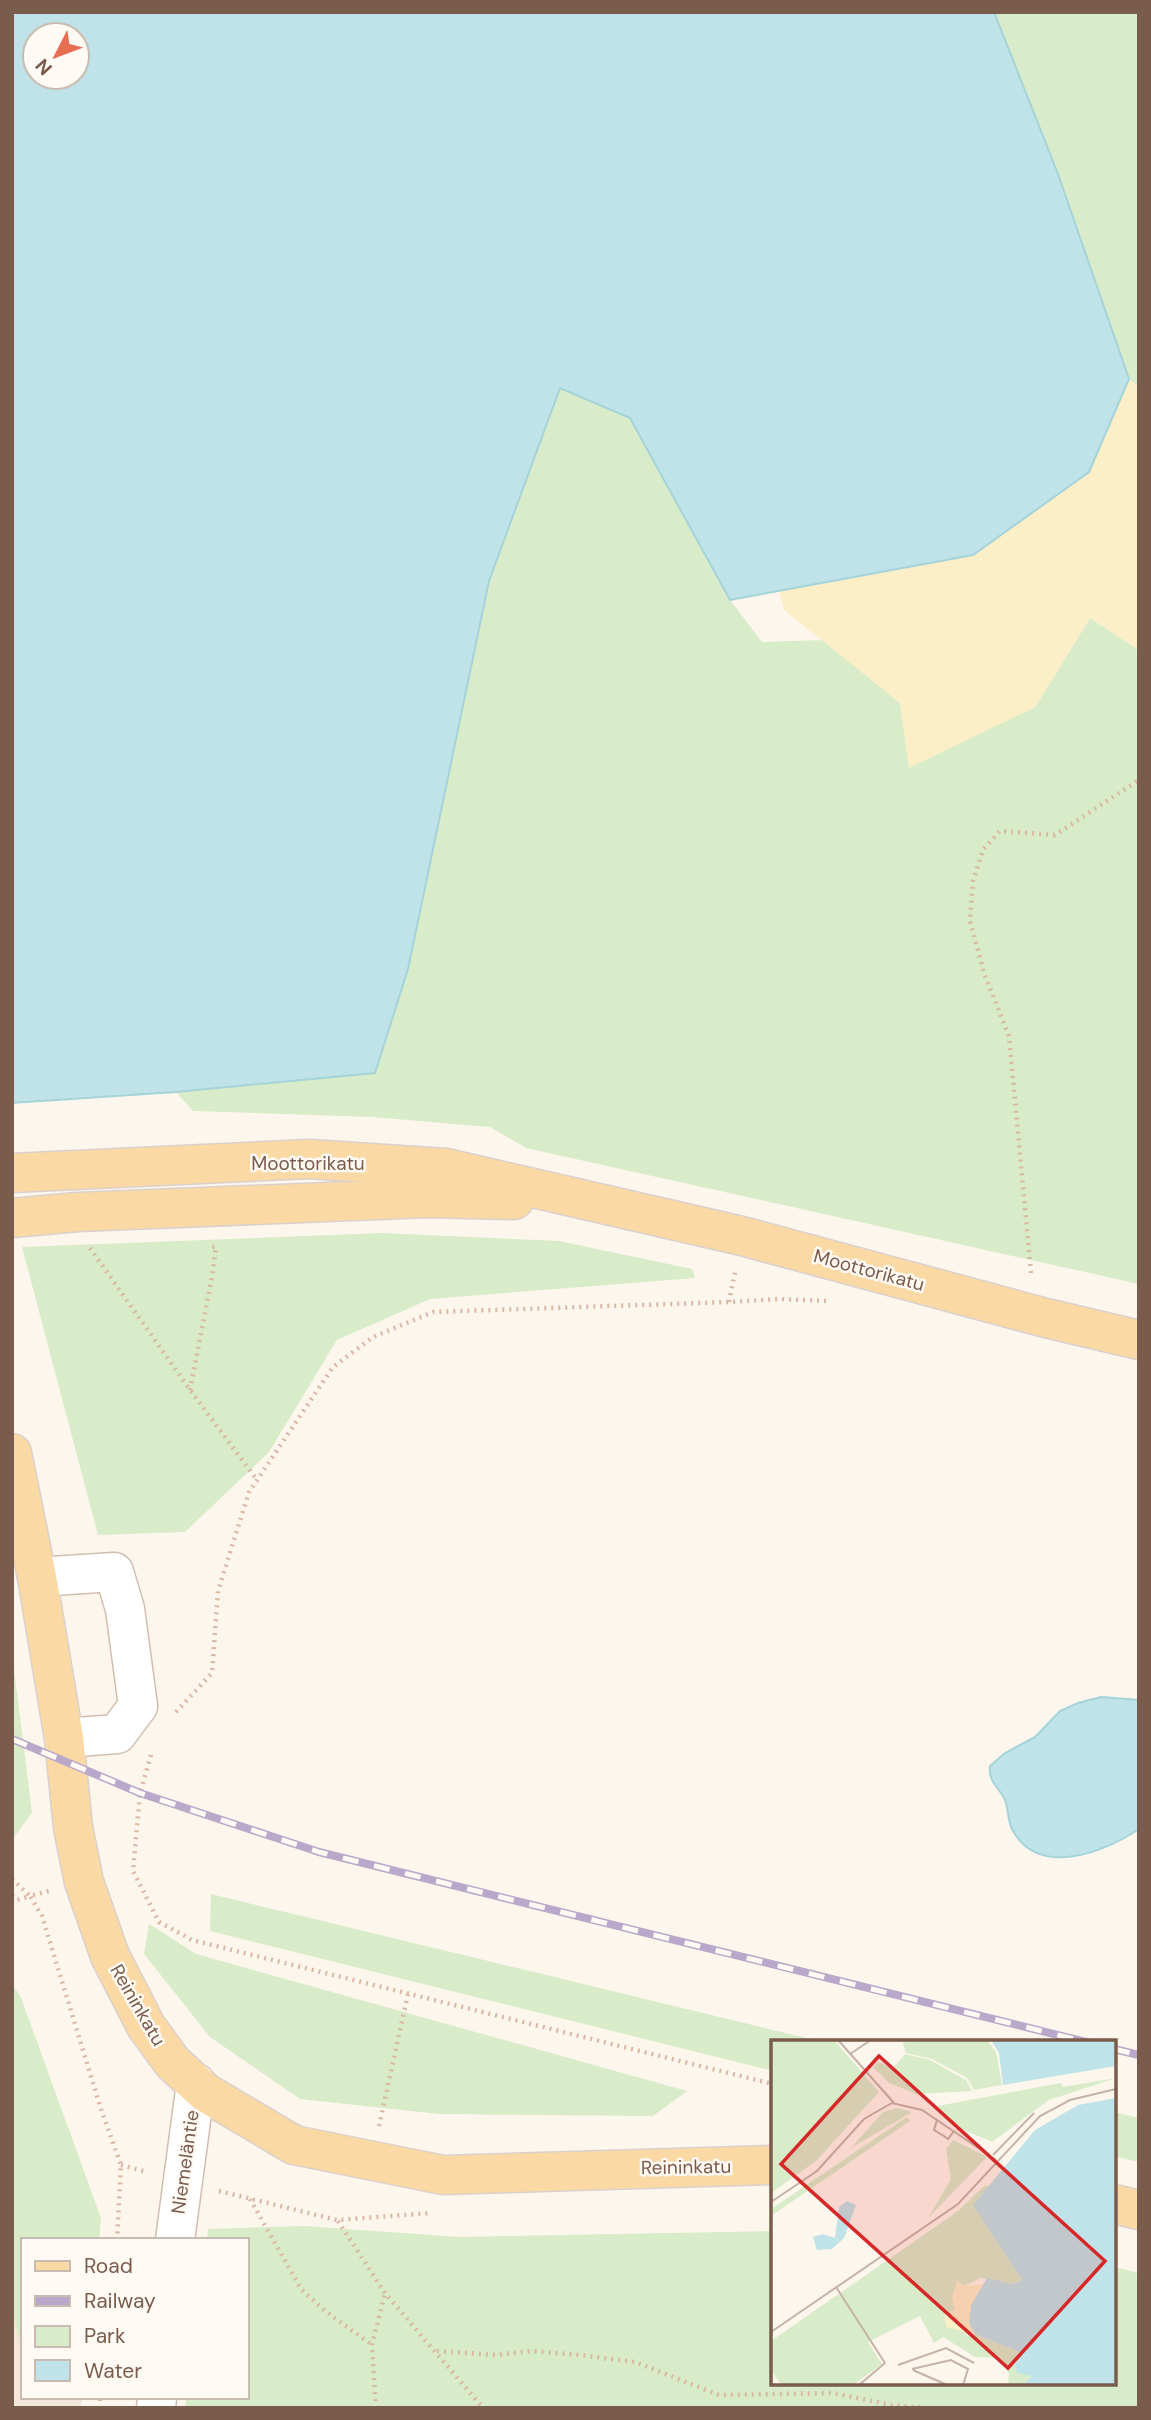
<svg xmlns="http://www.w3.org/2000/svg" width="1151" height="2420" viewBox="0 0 1151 2420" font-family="'DM Sans',sans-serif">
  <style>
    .residential { fill: #f5e8da }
    .green { fill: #d8ecc9 }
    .sand { fill: #fcefc7 }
    .water { fill: #bfe3e8; stroke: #a5d3da; stroke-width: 2; fill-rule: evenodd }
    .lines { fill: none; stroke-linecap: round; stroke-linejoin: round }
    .minor-casing { stroke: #d1beb0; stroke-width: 41 }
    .major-casing { stroke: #dad1cd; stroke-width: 41 }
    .path { stroke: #d9b8a5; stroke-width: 4.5; stroke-dasharray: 2 5; stroke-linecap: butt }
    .minor { stroke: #fff; stroke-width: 38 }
    .major { stroke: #fbd9a5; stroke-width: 38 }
    .rail-casing { stroke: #b9a8c9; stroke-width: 8 }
    .rail { stroke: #fffaf3; stroke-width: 5; stroke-dasharray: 16; stroke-linecap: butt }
    .labels { text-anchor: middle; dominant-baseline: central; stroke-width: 5; stroke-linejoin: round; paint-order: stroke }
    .street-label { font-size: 19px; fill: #7a5c4d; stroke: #fffaf3 }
    .inset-road { fill: none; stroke: #c5b3a7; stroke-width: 2 }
    .view { fill: #d62828; fill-opacity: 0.15; stroke: #d62828; stroke-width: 3.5 }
    .inset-edge { fill: none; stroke: #7a5c4d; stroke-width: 3.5 }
  </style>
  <rect width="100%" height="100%" fill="#fdf6ec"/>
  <path class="residential" d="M23 2274V2397H82L81 2408H12V2275Z"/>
  <path class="green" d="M994 12H1139V387L1129 379 1058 174Z
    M560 388 630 418 730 600 762 642 823 640 900 703 909 767 1035 707 1090 618 1139 650V1284L526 1148 490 1127 372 1117 193 1111 176 1092 80 734Z
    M382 1233 559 1241 692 1269 695 1278 430 1299 337 1340 269 1452 185 1532 98 1535 22 1247Z
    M12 1653 32 1813 15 1836H12Z
    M211 1894 823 2042H773V2071L210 1931Z
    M149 1924 196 1954 687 2091 653 2116 439 2114 300 2099 210 2037 144 1954Z
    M12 1985 20 1995 101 2218 99 2240H23V2357L12 2309Z
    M1114 2112 1139 2118V2162L1114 2156Z
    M304 2226 460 2237 773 2231V2383H1114V2267L1139 2273V2408H185L186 2397H247V2240H207L208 2229Z"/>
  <path class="sand" d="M1129 379 1139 387V650L1090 618 1035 707 909 768 900 703 784 610 779 591 973 555 1089 472Z"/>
  <path class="water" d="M12 12H994L1058 174 1129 379 1089 472 973 555 730 600 630 418 560 388 489 581 408 969 375 1073 176 1092 12 1103ZM35 35H77V77H35Z
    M1101 1697 1139 1700V1829C1104 1852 1040 1878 1013 1831 1007 1821 1009 1810 1005 1800 999 1787 988 1782 990 1766L1005 1753 1035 1737 1060 1711 1078 1703Z"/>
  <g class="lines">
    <defs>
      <path id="minor" d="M37 1577 114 1572 125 1609 138 1706 117 1734 64 1738
        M175 2240 196 2083
        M156 2408 157 2397"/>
      <path id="major" d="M12 1173 309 1159 446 1168 742 1236 1046 1318 1139 1340
        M12 1218 78 1212 427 1198 514 1200
        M12 1453 37 1577 64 1738 73 1827 84 1882 110 1956 146 2026 173 2063 206 2093 294 2145 443 2175 773 2165
        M1114 2204 1139 2210"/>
    </defs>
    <use href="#minor" class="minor-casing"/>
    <use href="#major" class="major-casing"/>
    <path class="path" d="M90 1248 190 1390 257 1480
      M1031 1273 1009 1036 984 973 970 921 973 881 983 850 1000 831 1055 835 1139 780
      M729 1302 735 1272
      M190 1390 212 1277 216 1247H212
      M176 1712 212 1673 218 1591 249 1492 333 1367 373 1337 433 1312 729 1302 779 1299 829 1301
      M151 1755 140 1793 133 1871 159 1922 192 1940 773 2084
      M12 1879 30 1896 49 1891
      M12 1896 17 1900 30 1896 42 1916 101 2109 121 2165 117 2240
      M379 2126 408 1994
      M121 2165 147 2172
      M219 2191 337 2220 431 2213
      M250 2199 301 2289 325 2311 372 2345
      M338 2221 385 2293 483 2408
      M437 2351 496 2355 532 2351 579 2355 635 2362 719 2395 833 2393 891 2405 926 2408
      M99 2408 100 2397
      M376 2408 372 2345 385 2293"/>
    <use href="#minor" class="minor"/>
    <use href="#major" class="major"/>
    <defs>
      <path id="rail" d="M12 1739 140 1793 319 1852 1086 2042
        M1114 2049 1139 2055"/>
    </defs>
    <use href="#rail" class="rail-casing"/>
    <use href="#rail" class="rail"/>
  </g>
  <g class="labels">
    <g class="street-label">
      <text x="308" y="1163">Moottorikatu</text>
      <text transform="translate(869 1270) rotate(15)">Moottorikatu</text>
      <text transform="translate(138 2005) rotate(60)">Reininkatu</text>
      <text transform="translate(185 2162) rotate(-82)">Niemeläntie</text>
      <text transform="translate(686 2167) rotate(-1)">Reininkatu</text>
    </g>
  </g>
  <g transform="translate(771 2040)">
    <rect width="345" height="345" fill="#fdf6ec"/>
    <path d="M0 0H63L108 52 45 121 0 153ZM131 0H216L225 12 231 45 203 50 196 38 161 19 135 13ZM134 14 159 20 195 40 201 51 146 54 118 43 102 27 108 22 121 29ZM345 38 278 60 221 102 184 86 161 67 290 43 292 47ZM126 68 141 72 80 108 112 72ZM136 77 139 81 0 176V169ZM182 100 216 117 157 178 180 139 175 109ZM214 145 232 153 251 240 242 244 210 238 193 246 186 241 196 296 204 294 251 313 261 336 252 345H237L238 333 226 318 204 317 172 297 163 303 149 276 97 302 111 324 82 345H11L0 331V301L187 171Z" fill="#d8ecc9"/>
    <path d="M186 241 193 246 213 244 200 265 198 283 204 294 175 287 173 273 184 270 181 258Z" fill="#fcefc7"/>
    <path d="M220 0H345V26L232 45 228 13ZM345 58V345H252L261 336 246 333 244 324 251 313 204 294 198 283 200 265 216 238 242 244 251 240 202 165 264 90 307 65ZM76 161 85 165 73 198 61 209 46 210 42 197 52 194 64 198 68 167Z" fill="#bfe3e8"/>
    <path class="inset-road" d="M67 0 123 63M79 14 100 0M166 80 163 90 173 96 177 99 183 91M222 115 263 73M0 162 46 131 93 79 121 63 151 70 225 120M65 247 114 323M0 292 187 164 269 76 299 60 345 49M127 325 175 308 203 323M141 329 180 320 197 329 192 345M142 330 176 345M88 345 114 323"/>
    <path class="view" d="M108 16 334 221 237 328 10 124Z"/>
    <rect width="345" height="345" class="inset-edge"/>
  </g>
  <rect width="1151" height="2420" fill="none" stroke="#7a5c4d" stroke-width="28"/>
  <rect x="21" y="2238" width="228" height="161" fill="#fffaf3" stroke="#cabbb1" stroke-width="2"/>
  <rect x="35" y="2261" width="35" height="10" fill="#fbd9a5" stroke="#cabbb1" stroke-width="2"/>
  <text x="84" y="2273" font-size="21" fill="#7a5c4d">Road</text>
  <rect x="35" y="2296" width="35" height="10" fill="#b9a8c9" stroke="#cabbb1" stroke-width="2"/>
  <text x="84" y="2308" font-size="21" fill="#7a5c4d">Railway</text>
  <rect x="35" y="2326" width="35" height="21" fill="#d8ecc9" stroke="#cabbb1" stroke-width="2"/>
  <text x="84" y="2343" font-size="21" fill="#7a5c4d">Park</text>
  <rect x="35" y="2360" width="35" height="21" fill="#bfe3e8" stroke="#cabbb1" stroke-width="2"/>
  <text x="84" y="2378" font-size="21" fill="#7a5c4d">Water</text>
  <g transform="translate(56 56) rotate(228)"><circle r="33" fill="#fffaf3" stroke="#cabbb1" stroke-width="2"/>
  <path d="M0-5L12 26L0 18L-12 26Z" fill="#e76f51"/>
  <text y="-10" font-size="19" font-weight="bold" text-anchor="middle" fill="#7a5c4d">N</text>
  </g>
</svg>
